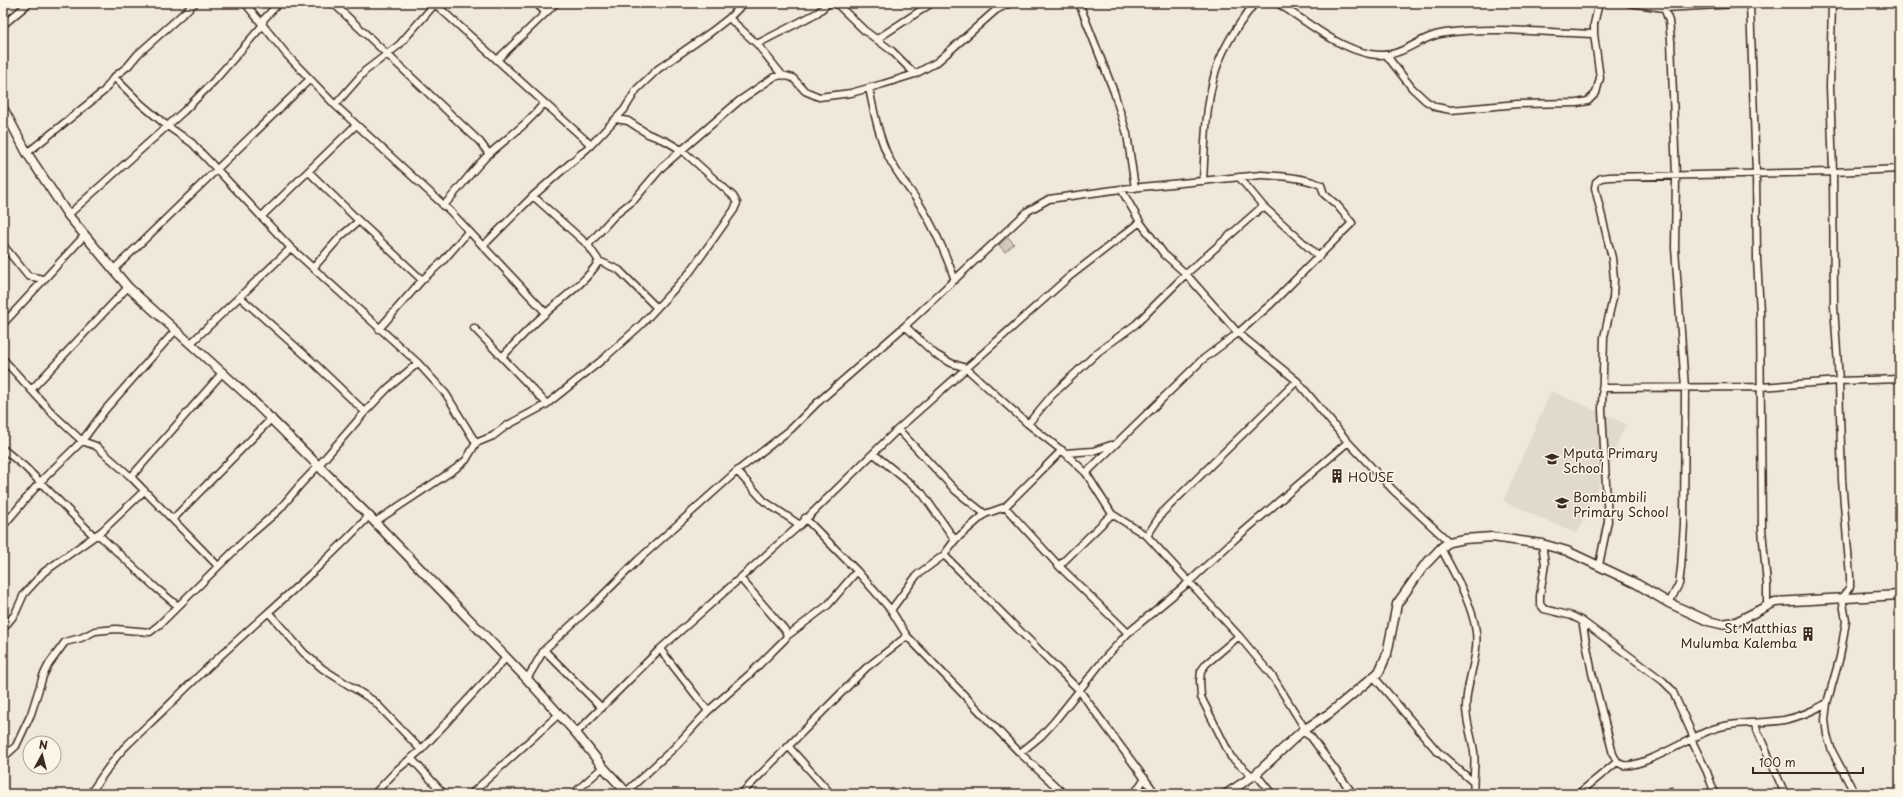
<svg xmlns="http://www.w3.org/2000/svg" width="1903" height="797" viewBox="0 0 1903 797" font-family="'Playpen Sans',sans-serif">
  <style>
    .built { fill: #e1d9c9 }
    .green { fill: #d2c9ba; stroke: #867a6c }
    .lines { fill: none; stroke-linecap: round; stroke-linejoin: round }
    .street-casing { stroke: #3b2a1e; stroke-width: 9 }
    .secondary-casing { stroke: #3b2a1e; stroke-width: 11 }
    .street { stroke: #fcf5e5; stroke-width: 6 }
    .secondary { stroke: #fcf5e5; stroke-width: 8 }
    .labels { text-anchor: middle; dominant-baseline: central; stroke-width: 3; stroke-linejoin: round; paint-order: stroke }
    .poi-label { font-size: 13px; fill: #3b2a1e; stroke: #fcf5e5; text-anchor: start }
  </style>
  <rect width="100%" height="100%" fill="#f0e9d9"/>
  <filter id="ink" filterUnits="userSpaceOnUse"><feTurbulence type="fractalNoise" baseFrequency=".025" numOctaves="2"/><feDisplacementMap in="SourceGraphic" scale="8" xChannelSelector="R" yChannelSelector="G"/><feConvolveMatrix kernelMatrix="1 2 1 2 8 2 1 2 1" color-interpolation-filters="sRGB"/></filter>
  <g filter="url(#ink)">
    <path class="built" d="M1551 391 1626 424 1577 534 1503 501Z"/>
    <path class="green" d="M1008 237 1014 244 1005 252 999 245Z"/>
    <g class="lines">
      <defs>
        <path id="street" d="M245 3 287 55 335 105 450 211 546 313
          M333 3 480 142 489 154
          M434 3 591 145
          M536 3 546 13
          M836 3 864 30 892 51 915 74
          M1079 3 1114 92 1127 134 1135 188
          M1277 3C1307 21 1335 47 1370 54 1404 60 1415 37 1445 33 1491 26 1547 33 1594 34
          M1629 3 1664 8 1755 3
          M1832 3 1830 87 1833 172 1834 306 1839 381 1842 480 1850 576V587L1842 597 1846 621 1840 657 1827 703 1825 720 1827 735 1832 751 1855 794
          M1750 4 1756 173 1757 259 1760 312 1762 529 1767 585V606
          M1664 8 1669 21 1671 40 1676 177 1675 248 1685 388 1684 524 1681 568 1679 584 1669 603
          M729 18 757 44 782 75
          M3 25 29 3
          M877 39 932 3
          M757 44 817 13 829 3
          M1387 56 1412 88 1426 101 1436 107 1451 110 1518 104 1577 103 1588 101 1596 93 1600 78 1594 34V24L1599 3
          M498 59 556 3
          M114 77 141 104 166 125 192 143 291 248 418 363 446 394 476 443
          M869 88C874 112 878 134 888 156 897 175 911 190 922 208 936 231 946 255 955 280
          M335 105 365 71 399 45 435 4
          M27 153 104 91 114 77 128 66 138 54 195 3
          M309 172 359 221 422 280
          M1239 177 1263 206 1319 257
          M1203 181C1205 148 1205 113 1213 81 1219 52 1237 26 1255 3
          M1121 189 1140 222 1164 254 1186 274 1238 333 1297 381 1348 442 1393 490 1449 542
          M533 196 588 245
          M443 206C459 190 472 170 488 155 507 138 528 124 544 103
          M68 215 184 111 214 81 262 26 264 19 279 3
          M261 217 356 125
          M3 245 28 276 43 279
          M483 246 533 196 591 145 624 110 637 89 658 69 711 32 729 18 744 3
          M314 267 341 236 359 221
          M114 269 310 79
          M240 297 314 363 365 412
          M656 307 619 270 599 261 588 245 614 216 634 200 662 167 739 101 774 77 782 75 793 78 805 91 819 97 851 93 883 84 915 74 937 62 996 10 1010 3
          M3 324 85 235
          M905 326 935 354 951 363 966 368 1028 424 1065 453 1086 473 1112 514 1147 536 1239 636 1273 677 1305 729
          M474 328 547 404
          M379 329 422 280 442 262 468 232
          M191 343 291 248
          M502 357C516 342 530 327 546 313 565 296 585 283 599 261
          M3 359 54 415 82 441 96 446 131 477 218 566
          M1602 388 1761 387 1839 381 1900 379
          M31 390 128 287
          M1028 424 1052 395 1098 352 1136 324 1186 274 1263 206
          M898 429 956 491 985 514
          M3 449 25 467 93 535 100 536 156 588 178 606
          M1065 453 1093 451 1111 445
          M874 454 922 493 955 540
          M737 471 764 501 800 525
          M131 477 223 372
          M1005 507 1059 566 1128 633
          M805 518 857 571 891 610 907 636 1020 753 1064 794
          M173 519 272 418
          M375 522 455 469 466 460 476 443 493 436 506 426 547 404 602 360 641 325 690 272 734 210 737 203 733 196 683 151 666 141 648 134 628 121 616 119
          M3 526 40 482 82 441 105 410 175 331
          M1147 536 1162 513 1297 381
          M1542 544 1545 564 1540 596V604L1544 609 1572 616 1582 621 1663 681 1672 690 1694 738
          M1441 548C1454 574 1472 602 1476 632 1479 658 1466 681 1466 707 1466 722 1472 737 1474 752 1476 766 1472 780 1474 794
          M944 555 1079 690 1156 794
          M1599 565 1608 521 1602 410 1604 337 1613 298 1614 279 1612 258 1595 188 1596 182 1601 178 1609 177 1833 172 1900 169
          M1059 566 1112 514
          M891 610 917 575 944 555 955 540 985 514 1005 507 1062 450
          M269 613 304 653 323 669 374 701 421 750
          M1582 621 1592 673 1613 754C1615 758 1618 764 1623 765 1640 769 1690 738 1708 731 1730 721 1761 724 1784 720 1799 717 1813 711 1827 703
          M3 629 15 614 24 594 44 572 102 531 144 491
          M787 636 828 605 857 571
          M1239 636 1206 664 1201 671 1200 681 1201 697 1231 757 1252 776
          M660 649 708 711
          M544 650 602 708
          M1374 677 1437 751 1473 782
          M527 679 544 650 593 605 638 560 737 471 791 429 817 403 905 326 1028 211 1049 199 1121 189 1261 175C1281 176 1303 177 1321 185L1324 194 1337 205 1352 223 1271 304 1238 333 1202 360 1086 473
          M1754 723 1785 794
          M1302 731 1311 737 1353 794
          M576 733 660 649 800 525 898 429 1069 277 1140 222
          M1691 739 1707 772 1715 794
          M789 747 831 794
          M1020 753 1041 736 1054 722 1105 658 1128 633 1189 582 1235 539 1348 442
          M3 758 16 746 31 714 43 676 49 664 65 642 81 638 95 631 116 629 150 632 159 625 250 535 279 510 300 485 319 465 365 412 388 388 418 363
          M411 758 444 794
          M1256 774 1272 794
          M1671 791 1673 794
          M626 792 674 748 708 711 750 674 785 639 787 636 785 630 741 579
          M90 794C101 778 111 762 124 748 140 732 157 717 173 701 236 637 308 582 369 516
          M374 794 398 769 421 750 506 658
          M471 794 558 715
          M573 794 603 767
          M741 794 866 668 907 636
          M1134 794 1145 778
          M1578 794 1617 762"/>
        <path id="secondary" d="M3 108 27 153 68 215 128 287 248 396 369 516 527 679 576 733 603 767 628 794
          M1226 794 1256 774 1302 731 1330 713 1379 672 1387 654 1397 604 1424 566 1441 548 1449 542 1464 539 1492 537 1542 544 1567 551 1637 584 1669 603 1708 621 1721 624 1736 622 1775 602 1900 595"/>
      </defs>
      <use href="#street" class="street-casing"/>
      <use href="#secondary" class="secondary-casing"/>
      <use href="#street" class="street"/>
      <use href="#secondary" class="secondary"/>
    </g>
  </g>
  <defs>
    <symbol id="school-bare" viewBox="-9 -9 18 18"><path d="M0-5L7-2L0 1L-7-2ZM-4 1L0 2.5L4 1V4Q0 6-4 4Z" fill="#3b2a1e" stroke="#fcf5e5" stroke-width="2.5" paint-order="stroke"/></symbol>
    <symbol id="building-bare" viewBox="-9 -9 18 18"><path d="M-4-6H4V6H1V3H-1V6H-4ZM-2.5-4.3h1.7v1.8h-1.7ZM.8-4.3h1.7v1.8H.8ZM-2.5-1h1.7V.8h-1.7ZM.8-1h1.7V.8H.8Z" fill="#3b2a1e" stroke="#fcf5e5" stroke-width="2.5" paint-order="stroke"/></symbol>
  </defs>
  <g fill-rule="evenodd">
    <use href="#school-bare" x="1542" y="449" width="20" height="20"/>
    <use href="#building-bare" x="1327" y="466" width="20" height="20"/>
    <use href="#school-bare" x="1552" y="493" width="20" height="20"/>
    <use href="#building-bare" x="1798" y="624" width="20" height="20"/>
  </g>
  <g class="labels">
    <g class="poi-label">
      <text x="1563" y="452">Mputa Primary<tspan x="1563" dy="15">School</tspan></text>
      <text x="1348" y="476">HOUSE</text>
      <text x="1573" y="496">Bombambili<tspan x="1573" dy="15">Primary School</tspan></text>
      <text x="1797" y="627" text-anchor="end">St Matthias<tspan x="1797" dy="15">Mulumba Kalemba</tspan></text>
    </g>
  </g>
  <rect width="1903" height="797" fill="none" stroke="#fcf5e5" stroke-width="16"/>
  <rect x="8" y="8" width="1887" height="781" fill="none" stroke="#3b2a1e" stroke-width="1.5" filter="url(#ink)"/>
  <g transform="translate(42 755) rotate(7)"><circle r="19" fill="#fcf5e5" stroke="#afa495"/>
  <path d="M0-3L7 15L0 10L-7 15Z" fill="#3b2a1e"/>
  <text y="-6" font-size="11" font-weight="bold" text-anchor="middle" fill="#3b2a1e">N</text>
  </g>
  <path d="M1753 767v6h110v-6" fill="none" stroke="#3b2a1e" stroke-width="2"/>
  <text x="1759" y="767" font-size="12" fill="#3b2a1e" stroke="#fcf5e5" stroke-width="3" paint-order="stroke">100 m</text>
</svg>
